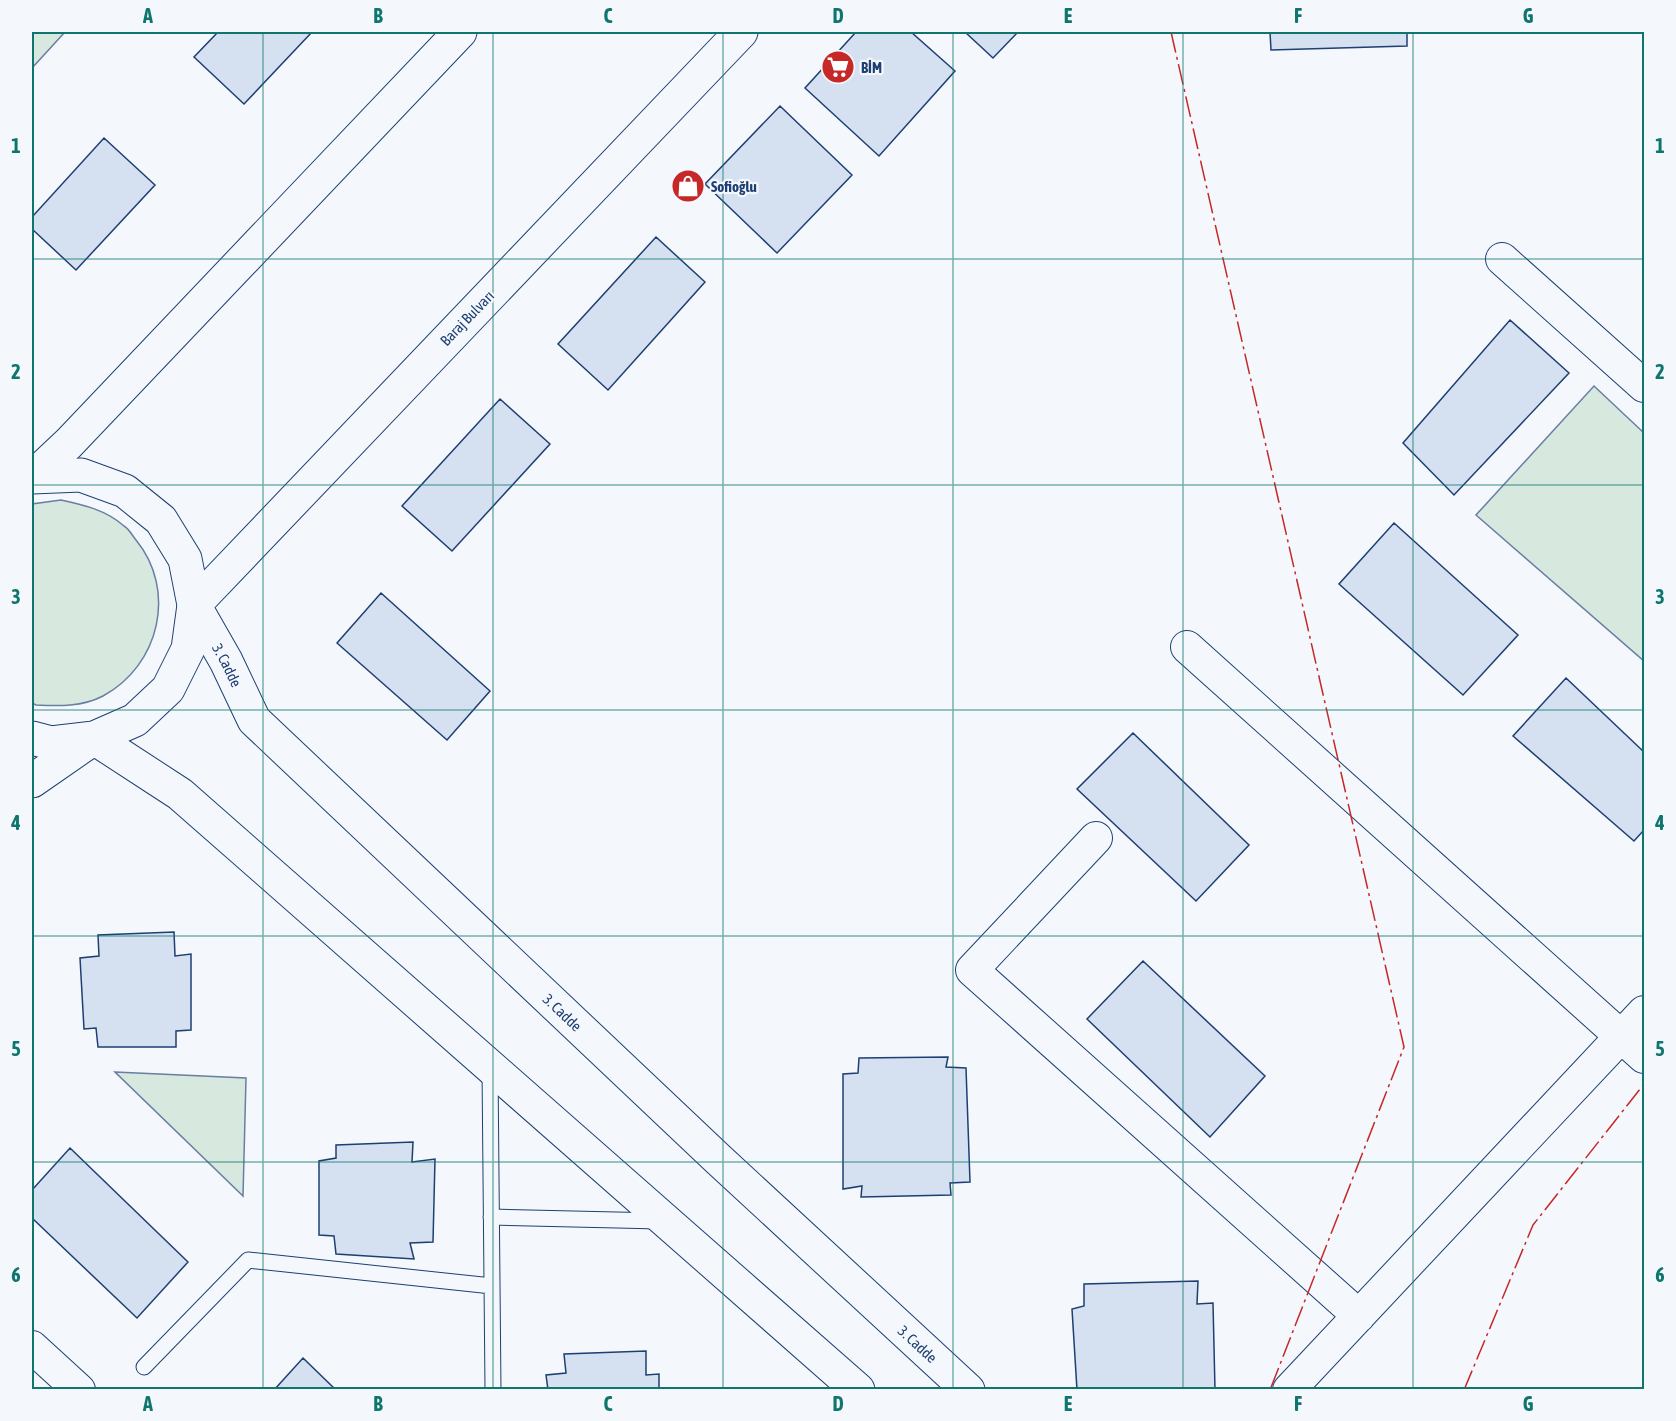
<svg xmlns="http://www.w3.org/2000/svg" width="1676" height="1421" viewBox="0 0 1676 1421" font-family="'Asap Condensed',sans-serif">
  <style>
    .green { fill: #d7e8df; stroke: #687fa3; stroke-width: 1.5 }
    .building { fill: #d5e0f0; stroke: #1d3f73; stroke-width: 1.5 }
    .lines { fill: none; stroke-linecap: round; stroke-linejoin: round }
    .lane-casing { stroke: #1d3f73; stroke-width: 17 }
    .street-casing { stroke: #1d3f73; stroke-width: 34 }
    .secondary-casing { stroke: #1d3f73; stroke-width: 35 }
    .lane { stroke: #f4f7fb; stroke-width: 15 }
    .street { stroke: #f4f7fb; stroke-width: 32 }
    .secondary { stroke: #f4f7fb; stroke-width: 33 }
    .power { stroke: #c62828; stroke-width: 1.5; stroke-dasharray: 21 4.5 3 4.5; stroke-linecap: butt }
    .grid { fill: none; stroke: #0f766e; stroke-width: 1.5; stroke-opacity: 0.55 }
    .labels { text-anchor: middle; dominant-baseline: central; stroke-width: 4.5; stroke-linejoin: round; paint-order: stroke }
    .poi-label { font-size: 15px; font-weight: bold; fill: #1d3f73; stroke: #f4f7fb; text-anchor: start }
    .street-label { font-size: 15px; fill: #1d3f73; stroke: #f4f7fb }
    .neatline { fill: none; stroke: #0f766e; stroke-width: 2 }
    .grid-label { font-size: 20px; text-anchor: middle; font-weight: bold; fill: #0f766e }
  </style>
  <rect width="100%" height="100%" fill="#f4f7fb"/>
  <path class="green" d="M32 32H65L32 68Z
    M1594 386 1644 433V661L1476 515Z
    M61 500C84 505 106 510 124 526 129 529 132 535 136 540 177 590 160 665 103 696 82 707 59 706 36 705L32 703V504Z
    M115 1072 246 1078 243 1196Z"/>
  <path class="building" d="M218 32H312L244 104 194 57Z
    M856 32H911L955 71 879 156 805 88Z
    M965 32H1018L993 58Z
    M1270 32H1407V46L1271 50Z
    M780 106 852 175 777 253 705 184Z
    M104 138 155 185 76 270 32 229V217Z
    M656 237 705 282 608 390 558 344Z
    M1510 320 1569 373 1454 495 1403 443Z
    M500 399 550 444 452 551 402 506Z
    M1394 523 1518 635 1463 695 1339 584Z
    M381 593 490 691 447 740 337 643Z
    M1566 678 1644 752V830L1634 841 1513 736Z
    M1133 733 1249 845 1196 901 1077 789Z
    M174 932 175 956 191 954V1030L176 1031V1047H98L96 1028 84 1029 80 958 99 956 98 935Z
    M1143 961 1265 1076 1210 1137 1087 1019Z
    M948 1057 946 1067 966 1068 970 1182 950 1183 951 1195 861 1197 862 1186 843 1189V1074L858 1073 859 1058Z
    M413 1142 412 1162 435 1159 433 1242 410 1243 414 1259 336 1254 334 1236 319 1235V1161L336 1158V1145Z
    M70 1148 188 1262 137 1318 32 1218V1190Z
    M1198 1281 1197 1304 1213 1303 1215 1390H1077L1072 1309 1084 1306V1284Z
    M646 1351V1375L659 1374V1390H548L546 1375 566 1373 564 1354Z
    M303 1358 336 1390H274Z"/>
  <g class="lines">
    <defs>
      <path id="lane" d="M490 1069 493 1390
        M491 1217 660 1221
        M144 1367 248 1260 492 1286"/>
      <path id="street" d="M1502 259 1644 386
        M1187 647 1644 1057
        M1096 838 972 970 1359 1316
        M32 1347 79 1390
        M1289 1390 1644 1012"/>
      <g id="secondary">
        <path id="s1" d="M741 32 194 605 226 661 254 720 718 1159 968 1390"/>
        <path d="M32 474 34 476 69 443 460 32"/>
        <path d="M32 477 81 475 125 491 161 520 185 559 194 605 188 649 168 689 135 720 94 738 51 743 32 738"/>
        <path d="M32 781 94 738 180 794 858 1390"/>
      </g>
    </defs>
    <use href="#lane" class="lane-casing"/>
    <use href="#street" class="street-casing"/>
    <use href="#secondary" class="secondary-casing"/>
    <use href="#lane" class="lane"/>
    <use href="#street" class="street"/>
    <use href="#secondary" class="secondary"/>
    <path class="power" d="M1171 32 1404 1047 1270 1390
      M1464 1390 1533 1225 1644 1084"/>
  </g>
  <path class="grid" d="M263 32V1390M493 32V1390M723 32V1390M953 32V1390M1183 32V1390M1413 32V1390M32 259H1644M32 485H1644M32 710H1644M32 936H1644M32 1162H1644"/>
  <defs>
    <symbol id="supermarket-disc" viewBox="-11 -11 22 22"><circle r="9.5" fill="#c62828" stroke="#f4f7fb"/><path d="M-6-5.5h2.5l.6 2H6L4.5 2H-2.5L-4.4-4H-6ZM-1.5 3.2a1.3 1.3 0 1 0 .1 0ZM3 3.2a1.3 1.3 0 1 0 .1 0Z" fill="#fff"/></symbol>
    <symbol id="shop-disc" viewBox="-11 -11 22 22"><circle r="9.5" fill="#c62828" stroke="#f4f7fb"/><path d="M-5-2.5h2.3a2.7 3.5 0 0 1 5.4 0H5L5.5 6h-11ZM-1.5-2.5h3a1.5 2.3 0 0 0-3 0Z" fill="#fff"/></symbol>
  </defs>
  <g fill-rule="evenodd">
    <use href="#supermarket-disc" x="819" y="48" width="38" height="38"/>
    <use href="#shop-disc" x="669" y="167" width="38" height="38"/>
  </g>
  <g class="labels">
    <g class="poi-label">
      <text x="861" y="67">BİM</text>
      <text x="711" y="186">Sofioğlu</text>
    </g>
    <g class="street-label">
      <text transform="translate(467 318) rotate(-46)">Baraj Bulvarı</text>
      <text stroke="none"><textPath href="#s1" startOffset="861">3. Cadde</textPath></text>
      <text stroke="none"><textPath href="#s1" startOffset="1347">3. Cadde</textPath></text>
      <text stroke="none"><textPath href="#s1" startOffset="1833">3. Cadde</textPath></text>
    </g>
  </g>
  <rect width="1676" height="1421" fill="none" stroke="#f4f7fb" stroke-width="66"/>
  <rect x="33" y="33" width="1610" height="1355" class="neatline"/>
  <g class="grid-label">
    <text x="148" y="23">A</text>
    <text x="378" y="23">B</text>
    <text x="608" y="23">C</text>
    <text x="838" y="23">D</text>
    <text x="1068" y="23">E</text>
    <text x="1298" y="23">F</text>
    <text x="1528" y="23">G</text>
    <text x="16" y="153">1</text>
    <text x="1660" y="153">1</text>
    <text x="16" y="379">2</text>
    <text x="1660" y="379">2</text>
    <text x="16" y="604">3</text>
    <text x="1660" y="604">3</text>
    <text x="16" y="830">4</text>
    <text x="1660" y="830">4</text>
    <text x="16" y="1056">5</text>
    <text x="1660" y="1056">5</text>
    <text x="16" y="1282">6</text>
    <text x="1660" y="1282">6</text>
    <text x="148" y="1411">A</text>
    <text x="378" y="1411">B</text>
    <text x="608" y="1411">C</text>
    <text x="838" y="1411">D</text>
    <text x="1068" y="1411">E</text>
    <text x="1298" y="1411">F</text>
    <text x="1528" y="1411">G</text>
  </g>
</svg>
